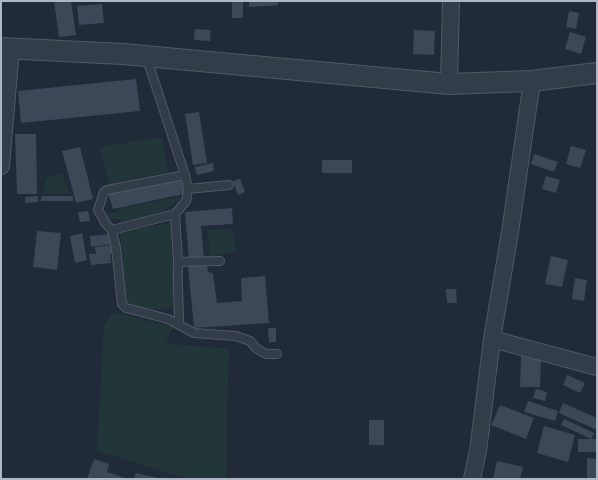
<svg xmlns="http://www.w3.org/2000/svg" width="598" height="480" viewBox="0 0 598 480" font-family="Quicksand,sans-serif">
  <style>
    .green { fill: #223639 }
    .building { fill: #3c4858 }
    .lines { fill: none; stroke-linecap: round; stroke-linejoin: round }
    .service-casing { stroke: #515966; stroke-width: 10 }
    .minor-casing { stroke: #515966; stroke-width: 18 }
    .tertiary-casing { stroke: #515966; stroke-width: 22 }
    .service { stroke: #333c49; stroke-width: 8 }
    .minor { stroke: #333c49; stroke-width: 16 }
    .tertiary { stroke: #333c49; stroke-width: 20 }
  </style>
  <rect width="100%" height="100%" fill="#202a38"/>
  <path class="green" d="M162 137 168 172 109 184 100 147Z
    M56 174H62L70 194H43C45 189 44 183 46 178L51 177Z
    M179 197H181C167 215 142 217 121 222L119 219H104L103 214 117 212 121 208Z
    M171 223 174 306 156 310 128 307 121 272 123 267 120 231Z
    M233 229 235 252 210 256 208 230Z
    M113 312 173 327 166 343 229 349 227 414 226 479H188L97 451 104 326Z"/>
  <path class="building" d="M54 1H71L76 35 59 37Z
    M249 1H278V5L249 7Z
    M232 2H243V18H232Z
    M102 4 104 23 79 25 77 6Z
    M569 11 579 13 576 29 566 27Z
    M195 29 211 30 210 41 194 40Z
    M414 30 435 31 434 55 413 54Z
    M570 32 586 37 581 54 565 49Z
    M136 79 140 111 21 123 18 91Z
    M199 112 207 163 193 165 185 114Z
    M15 134H36L37 194H17Z
    M571 146 586 150 580 168 566 164Z
    M80 147 93 199 76 203 62 151Z
    M534 154 558 162 554 172 531 164Z
    M322 160H352V173H322Z
    M213 163 214 171 197 175 195 167Z
    M546 176 560 180 556 193 542 189Z
    M181 178 184 194 113 209 108 193Z
    M240 179 245 192 238 195 233 181Z
    M38 196V202L25 203V197Z
    M41 196H73V201H41Z
    M232 208 233 224 201 226 204 258 189 259 185 212Z
    M88 211 90 221 80 222 78 212Z
    M37 231 61 233 57 270 33 267Z
    M82 233 87 260 75 263 70 236Z
    M111 234 113 244 91 247 90 236Z
    M113 245 114 254H110L111 263 91 265 89 254H96L95 247Z
    M551 256 568 260 562 287 545 284Z
    M207 265 208 272 213 273 217 303 242 301 241 278 265 276 269 323 194 328 188 266Z
    M575 278 587 280 584 301 572 299Z
    M446 289H456L457 303H447Z
    M268 328H276V342H269Z
    M521 356 541 357 540 387H520Z
    M567 375 585 383 580 393 563 385Z
    M536 389 547 392 545 401 533 398Z
    M528 401 558 411 555 421 524 412Z
    M563 403 597 418V430L559 413Z
    M500 405 534 418 526 439 491 425Z
    M564 419 594 433 591 439 561 425Z
    M369 420H384V445H369Z
    M544 426 575 435 568 462 537 453Z
    M578 439H597V452H578Z
    M587 458 597 459V479H587Z
    M94 459 109 464 107 472 128 479H87Z
    M497 461 523 467 520 479H493Z
    M136 473 158 478V479H134Z"/>
  <g class="lines">
    <defs>
      <path id="service" d="M185 175 107 190 104 192 98 210 106 224 112 230 116 248 122 304 126 308 168 319 194 333 236 336 250 341 256 348 266 354H277
        M188 189 229 185
        M175 214 178 262
        M112 230 175 214 186 201 187 197 188 189 185 175 146 56
        M179 324C179 303 177 283 178 262L220 261"/>
      <path id="minor" d="M449 84 451 1
        M1 166 11 49
        M492 339 597 367
        M472 479 478 451 492 339 510 232 532 81"/>
      <path id="tertiary" d="M1 48 123 54 449 84 532 81 597 73"/>
    </defs>
    <use href="#service" class="service-casing"/>
    <use href="#minor" class="minor-casing"/>
    <use href="#tertiary" class="tertiary-casing"/>
    <use href="#service" class="service"/>
    <use href="#minor" class="minor"/>
    <use href="#tertiary" class="tertiary"/>
  </g>
  <rect width="598" height="480" fill="none" stroke="#aeb6c5" stroke-width="4"/>
</svg>
